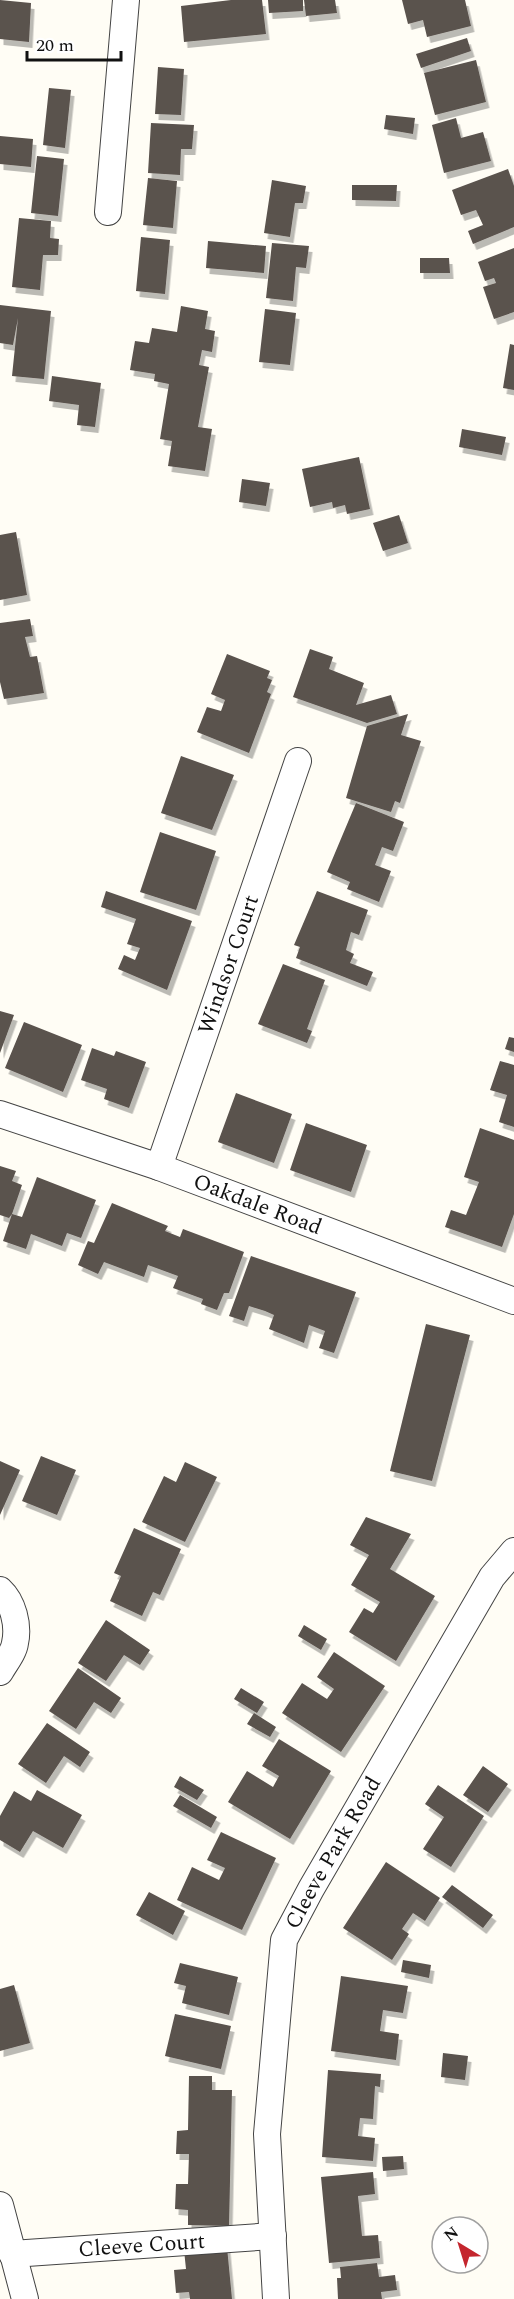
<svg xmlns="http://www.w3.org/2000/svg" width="514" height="2299" viewBox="0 0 514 2299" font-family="Spectral,serif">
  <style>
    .building { fill: #5a524d; filter: url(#shadow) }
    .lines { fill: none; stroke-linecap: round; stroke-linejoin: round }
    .minor-casing { stroke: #444; stroke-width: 28 }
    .minor { stroke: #fff; stroke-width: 26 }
    .labels { text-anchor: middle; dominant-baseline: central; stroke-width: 6; stroke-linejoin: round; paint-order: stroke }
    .street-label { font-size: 22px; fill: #111; stroke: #fff }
  </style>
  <defs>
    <filter id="shadow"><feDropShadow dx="3.5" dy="6" stdDeviation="0" flood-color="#0004"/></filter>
  </defs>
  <rect width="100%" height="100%" fill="#fffdf5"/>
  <path class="building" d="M0 0 31 3 29 42 0 39Z
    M231 0H262L266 34 184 42 181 6Z
    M268 0H303V11L269 13Z
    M304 0H335L337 13 306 16Z
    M402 0H465L471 26 427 37 423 20 408 24Z
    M467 38 471 51 421 68 416 54Z
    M476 60 486 102 435 115 424 73Z
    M158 67 184 69 181 115 155 114Z
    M49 88 71 90 65 148 43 145Z
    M386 115 415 118 413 134 384 129Z
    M456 118 461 138 483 132 491 161 444 173 432 125Z
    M151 123 194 125 192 149H181L180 175 148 173Z
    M0 136 33 139 31 167 0 164Z
    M37 156 64 159 58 216 31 213Z
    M508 169 514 186V227L473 244 468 231 483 225 476 210 461 215 452 190Z
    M148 178 177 181 173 228 143 225Z
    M272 180 306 186 303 203H295L290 237 264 233Z
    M352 185H397L396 201 352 200Z
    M19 218 51 221 50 238 59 239 58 255H43L40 290 12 287Z
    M141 237 170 240 165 294 136 291Z
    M208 241 266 246 264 273 206 268Z
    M272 243 309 246 306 268 296 267 293 301 266 298Z
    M514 248V312L494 319 483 287 496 283 494 278 485 281 478 262Z
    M420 258H449L450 273H420Z
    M0 305 51 311 44 379 12 376 18 318 13 345 0 343Z
    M181 306 208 311 205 329 215 331 212 352 202 350 199 365 209 367 198 427 212 429 205 471 168 466 172 441 160 439 169 384 154 381 155 374 130 370 135 341 149 343 152 328 177 332Z
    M265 309 296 313 290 365 259 362Z
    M510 344 514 345V390L503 388Z
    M52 376 101 383 95 427 77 425 79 405 49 401Z
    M462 429 506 437 502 455 459 447Z
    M359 457 370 509 347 514 345 505 333 508 332 502 310 507 302 469Z
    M242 479 270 483 266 506 239 502Z
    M399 515 408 543 383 551 373 523Z
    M16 532 27 595 0 600V535Z
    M30 619 33 636 25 637 30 657 37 656 44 693 4 699 0 682V623Z
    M310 649 333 657 329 669 364 683 356 705 391 695 397 714 367 723 293 697Z
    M227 654 270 671 267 678 272 680 267 692 271 694 249 753 197 732 207 707 221 711 225 700 211 694Z
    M408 714 401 735 421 741 400 803 395 801 391 812 346 798 367 726Z
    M181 756 234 775 212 830 161 813Z
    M356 803 404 822 393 851 382 847 375 865 391 871 379 902 347 889 350 882 327 872Z
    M160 832 216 851 196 910 140 892Z
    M106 891 192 921 167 990 118 969 124 955 135 960 140 948 127 944 136 919 101 907Z
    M317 891 368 910 359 935 351 932 346 950 354 954 350 963 373 972 367 986 296 958 300 947 294 945Z
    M283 964 325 980 307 1029 312 1031 307 1043 258 1024Z
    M0 1011 14 1015 0 1053Z
    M24 1022 82 1045 63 1092 5 1068Z
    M509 1037 514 1038V1052L505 1049Z
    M92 1048 114 1056 116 1051 146 1062 129 1108 104 1099 107 1089 81 1080Z
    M500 1061 514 1065V1127L499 1122 507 1095 490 1090Z
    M236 1093 292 1114 274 1163 218 1142Z
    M306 1123 367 1145 351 1192 290 1170Z
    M480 1128 514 1140V1214L502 1247 445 1227 451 1210 466 1215 479 1182 464 1177Z
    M0 1166 16 1171 12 1181 22 1185 12 1214 22 1217 37 1177 96 1200 81 1238 67 1233 62 1246 31 1234 26 1249 3 1241 12 1214 9 1218 0 1215Z
    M112 1203 168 1226 165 1231 180 1237 183 1229 244 1252 229 1293H224L217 1310 201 1304 203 1299 173 1288 178 1276 148 1265 144 1277 104 1262 98 1274 78 1265 88 1241 94 1243Z
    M251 1256 356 1292 334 1353 319 1348 325 1331 309 1325 304 1343 269 1329 274 1315 265 1311 249 1306 244 1321 229 1316Z
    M426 1324 470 1335 432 1481 390 1471Z
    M41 1456 76 1470 57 1515 22 1501Z
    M0 1461 20 1470 0 1515Z
    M185 1462 217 1477 185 1542 142 1522 164 1476 176 1482Z
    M366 1517 411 1534 390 1569 435 1596 396 1661 349 1632 364 1608 373 1613 380 1602 351 1585 369 1555 350 1545Z
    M134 1528 181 1549 160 1595 153 1592 142 1616 110 1601 121 1576 114 1573Z
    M106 1620 150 1650 140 1665 124 1655 106 1681 78 1663Z
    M304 1625 327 1639 321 1650 298 1636Z
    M334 1652 385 1686 341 1752 282 1713 302 1683 327 1699 334 1689 317 1677Z
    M78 1668 121 1698 111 1713 94 1702 76 1729 49 1711Z
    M241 1688 264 1702 257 1713 234 1699Z
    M254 1713 276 1727 270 1737 247 1724Z
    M47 1723 90 1752 80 1767 64 1756 46 1783 18 1764Z
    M279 1739 331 1771 290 1839 228 1802 247 1771 273 1787 279 1776 262 1766Z
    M483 1766 508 1784 488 1812 463 1795Z
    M180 1776 204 1790 197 1800 174 1787Z
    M438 1785 484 1816 451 1867 423 1849 444 1817 425 1804Z
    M37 1790 82 1815 63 1848 33 1831 20 1852 0 1840V1816L14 1791 31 1801Z
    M180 1795 217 1817 211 1828 173 1806Z
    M221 1832 276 1858 242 1930 177 1900 192 1867 219 1880 225 1868 207 1860Z
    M386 1862 440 1898 425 1921 413 1913 402 1929 409 1934 392 1960 343 1928Z
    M452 1885 493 1915 483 1928 442 1897Z
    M149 1892 185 1911 173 1935 136 1915Z
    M403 1960 431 1965 429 1978 401 1972Z
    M180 1963 238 1977 229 2015 182 2003 186 1986 174 1983Z
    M341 1976 408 1986 403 2013 383 2010 380 2031 399 2034 396 2060 331 2051Z
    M14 1985 30 2043 0 2051V1989Z
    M175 2014 231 2026 221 2069 165 2056Z
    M443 2053 468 2056 465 2080 441 2077Z
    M328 2070 381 2074 380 2087 375 2086 373 2119 360 2118 358 2136 375 2138 373 2161 322 2157Z
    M189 2076H212V2090H232L229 2226 188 2225V2210L175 2209 176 2184H188L189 2154H176L177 2131 188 2130Z
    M403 2156 404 2169 383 2171 382 2157Z
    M373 2172 375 2194 358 2196 362 2236 378 2235 380 2258 329 2263 321 2177Z
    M227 2247 232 2299H190L189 2292 176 2293 174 2270 186 2269 184 2250Z
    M377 2263 379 2277 395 2275 397 2290 381 2292 382 2299H338L337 2278H341L340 2267Z"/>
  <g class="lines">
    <defs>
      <g id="minor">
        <path d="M108 212 126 0"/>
        <path id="s1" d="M0 1114 159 1167 514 1301"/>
        <path id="s2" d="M159 1167 298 761"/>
        <path d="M0 1590C13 1602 19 1625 15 1643 14 1652 5 1663 0 1672"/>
        <path d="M0 2205 25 2299"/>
        <path id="s3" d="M12 2254 273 2236"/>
        <path id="s4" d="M276 2299 267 2134 284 1940 311 1889 492 1577 514 1551"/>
      </g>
    </defs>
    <use href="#minor" class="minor-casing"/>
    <use href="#minor" class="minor"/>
  </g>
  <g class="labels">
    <g class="street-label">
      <text stroke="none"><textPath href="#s2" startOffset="214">Windsor Court</textPath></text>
      <text stroke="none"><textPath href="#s1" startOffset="273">Oakdale Road</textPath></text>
      <text stroke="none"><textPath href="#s4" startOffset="460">Cleeve Park Road</textPath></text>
      <text stroke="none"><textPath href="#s3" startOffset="130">Cleeve Court</textPath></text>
    </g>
  </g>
  <g transform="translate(460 2245) rotate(322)"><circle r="28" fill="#ffffff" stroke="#a0a0a0" stroke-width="1.5"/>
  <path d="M0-4.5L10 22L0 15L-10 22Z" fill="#c4262e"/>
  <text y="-9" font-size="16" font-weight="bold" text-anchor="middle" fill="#111111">N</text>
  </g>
  <path d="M27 51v9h94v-9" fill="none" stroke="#111111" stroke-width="3"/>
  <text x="36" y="51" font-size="18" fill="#111111" stroke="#ffffff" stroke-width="4.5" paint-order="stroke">20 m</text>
</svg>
